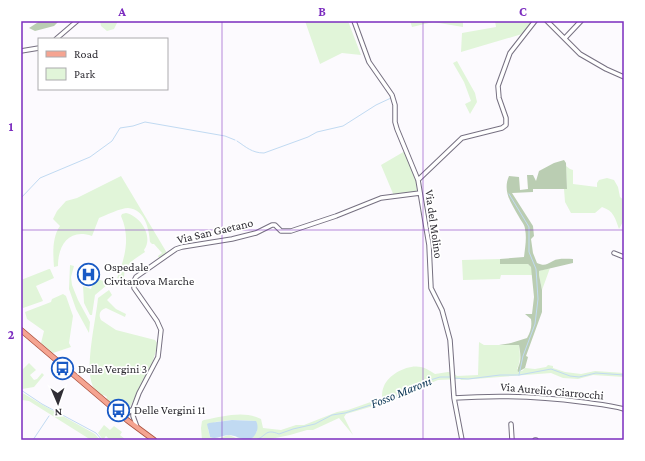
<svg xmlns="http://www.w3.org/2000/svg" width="645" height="461" viewBox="0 0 645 461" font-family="'Crimson Pro',serif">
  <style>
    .green { fill: #e1f5d9; fill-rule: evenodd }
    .forest { fill: #bacdb2 }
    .water { fill: #c1daf2 }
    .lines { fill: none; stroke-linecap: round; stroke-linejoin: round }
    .stream { stroke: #c1daf2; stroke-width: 1 }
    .minor-casing { stroke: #767081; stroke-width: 5.5 }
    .major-casing { stroke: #ac5341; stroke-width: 6 }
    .minor { stroke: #fff; stroke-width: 3.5 }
    .major { stroke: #f5a491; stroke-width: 4.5 }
    .grid { fill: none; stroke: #7b2cbf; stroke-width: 1; stroke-opacity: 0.55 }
    .labels { text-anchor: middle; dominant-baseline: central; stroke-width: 3.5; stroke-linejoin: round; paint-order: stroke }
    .street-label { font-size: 12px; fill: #302e35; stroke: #fff }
    .poi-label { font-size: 12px; fill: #302e35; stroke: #fff; text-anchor: start }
    .water-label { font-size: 13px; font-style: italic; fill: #0a3555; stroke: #fff }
    .neatline { fill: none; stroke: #7b2cbf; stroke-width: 1.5 }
    .grid-label { font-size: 13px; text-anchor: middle; font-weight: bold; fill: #7b2cbf }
  </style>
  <rect width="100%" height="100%" fill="#fcfafe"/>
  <path class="green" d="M100 21H118L114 29 107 31 101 26Z
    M305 21H348L361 55 342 53 320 64Z
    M410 21H463V27L433 22 412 27Z
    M495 21H534L522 34 461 52 462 33 496 27Z
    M457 61 475 93 477 102 470 114 465 104 471 101 464 82 453 63Z
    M405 151 416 180 417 192 402 194 401 193V195L394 196 381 165Z
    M566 166 570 169 573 170V184L597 187V183L599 180 607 178 614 180 618 187 620 197 624 200V220L619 229C615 218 614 211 602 207L595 213H571L565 202 564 189H567Z
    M121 176 167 253 159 258 158 256 162 253 154 244H152L150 242C149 229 145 209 128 208 121 208 106 215 99 218L92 236C69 228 58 245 58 266L54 267C53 254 52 237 60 226L53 219 57 211 66 201 77 198Z
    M126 213C140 216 154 236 144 250L145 252C135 259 124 264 124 277L114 286C123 263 132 241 121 216L122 214Z
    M500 259V264H528L531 267 533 275H501L500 279 463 280 462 260Z
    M70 265 74 266 71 277 72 285 78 300 90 322 89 333 76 309 69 289Z
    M550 268 542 290 539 275V271Z
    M49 269H50L54 278 36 286 43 301 23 308 21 306V280Z
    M95 278 106 282 107 285 95 295 92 315H90L84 303 83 286 91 289Z
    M109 290 112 295 107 300 116 309 126 314 125 317 106 308C100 310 98 314 101 320L116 330 155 340 158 344 152 364 128 411C119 413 113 404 106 399L107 397 104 395 102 396C98 392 93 389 92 384 85 366 96 319 98 298Z
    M63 294 66 296 73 316 69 343 71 347 53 353 41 343 44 331 27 319 25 312 51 302 52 299Z
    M479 342 484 345H519C520 353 521 361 517 369L522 371 525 368 535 369 546 367 548 365 553 366V368L565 372 581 374 595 371 624 373V377L593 375 578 379 563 378 551 373 461 380 460 379 438 380 387 402 346 414 344 417 353 435 339 418 313 430H307L290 435 266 440H202L201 428 202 421 204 420C222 417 243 410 261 419L263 428 281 430 296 425H304L337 412 348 410 382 398C382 394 382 390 384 386 389 374 408 364 421 367 426 368 430 371 435 374L448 372 453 373 457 376 478 375ZM232 420 256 421 257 432 236 438 229 435 219 438 210 437 208 429 215 422Z
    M29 363 36 370 30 375 34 380 37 379 42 373 44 375 34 387 22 389 21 388V371Z
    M21 392 41 404 95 434 100 440H91L29 401 22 400Z
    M104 425 110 430 114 426 122 432 120 435 126 440H110L106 436 103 440 98 433Z"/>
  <path class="forest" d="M40 21H59L54 26 35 31 29 28Z
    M564 160 566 163 567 189H533V192L512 193 533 226 534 236 531 239 533 253 537 263C544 266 546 265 553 261 558 258 567 259 573 259V263L539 271V275L542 290V312L526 356 528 357 525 368 518 372C517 368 519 366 520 362 521 356 520 351 519 345H499L511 343 527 338C531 331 532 326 531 319L525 314H532L534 297 531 267 528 264H500V259L524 257C525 248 527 238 525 229 525 225 521 221 519 217 512 204 502 192 509 176L519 177 520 190 528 189 527 175H533L536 181 539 171 554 163Z"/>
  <path class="water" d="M232 420 256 421C258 424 258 430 256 433 250 446 237 435 229 435 222 435 217 440 210 437L207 424 209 423Z"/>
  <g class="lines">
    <path class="stream" d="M237 141C246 147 252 153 264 153L308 137 317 132 343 126 376 105 391 98
      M509 194 529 227V252L536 269 538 299 535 324 523 356 519 375
      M21 198 40 178 90 157 112 141 120 128 133 126 145 122 225 136 235 140
      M453 378 468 379 500 375H519L551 369 570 376 579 377 596 373 624 375
      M21 390 42 404 96 433 102 440
      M33 440 49 416
      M255 440C267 437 264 428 279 434L293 429 315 424 332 415 345 413 390 399 407 392 427 381 440 377H450"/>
    <defs>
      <path id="minor" d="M354 21 369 62 392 95 395 105V122L397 129 418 180 429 245 431 288 442 310 450 340 454 398 462 440
        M547 21 580 54 606 69 624 77
        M565 38 581 21
        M56 39 77 21
        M21 51 39 48
        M418 180 462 138 502 128 506 125V118L499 98 498 86 510 53 535 21
        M614 253 624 257
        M454 398C497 395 539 396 582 402 596 404 610 405 624 409
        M120 414 128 413 133 409
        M511 424 512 440
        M137 427 133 416V409L139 393 158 357 161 330 157 321 134 288V281L136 277 176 249 182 247 232 239 256 233 272 225H275L281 231H291L336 216 381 198 420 193
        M535 440H536"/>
      <path id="major" d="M21 330 127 420 154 440"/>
    </defs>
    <use href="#minor" class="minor-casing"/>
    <use href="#major" class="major-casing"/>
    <use href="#minor" class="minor"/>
    <use href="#major" class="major"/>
  </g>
  <path class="grid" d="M222 21V440M423 21V440M21 230H624"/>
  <defs>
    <symbol id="hospital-ring" viewBox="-11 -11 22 22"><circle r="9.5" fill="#fff" stroke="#195ac5" stroke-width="1.5"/><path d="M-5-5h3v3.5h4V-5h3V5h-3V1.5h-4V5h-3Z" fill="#195ac5"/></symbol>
    <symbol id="bus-ring" viewBox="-11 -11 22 22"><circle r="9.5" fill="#fff" stroke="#195ac5" stroke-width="1.5"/><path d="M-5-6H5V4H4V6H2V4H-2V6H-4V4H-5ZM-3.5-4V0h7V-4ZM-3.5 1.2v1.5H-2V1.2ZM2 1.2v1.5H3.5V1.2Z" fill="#195ac5"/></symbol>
  </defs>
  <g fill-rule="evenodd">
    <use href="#hospital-ring" x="76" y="262" width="25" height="25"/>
    <use href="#bus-ring" x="50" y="356" width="25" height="25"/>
    <use href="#bus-ring" x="106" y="398" width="25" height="25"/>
  </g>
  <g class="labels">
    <g class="street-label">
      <text transform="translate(434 224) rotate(82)">Via del Molino</text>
      <text transform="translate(215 231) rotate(-13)">Via San Gaetano</text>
      <text transform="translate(552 391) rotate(5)">Via Aurelio Ciarrocchi</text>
    </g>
    <g class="poi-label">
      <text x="104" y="267">Ospedale<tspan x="104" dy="14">Civitanova Marche</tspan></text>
      <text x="78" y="369">Delle Vergini 3</text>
      <text x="134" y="410">Delle Vergini 11</text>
    </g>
    <g class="water-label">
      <text transform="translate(401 392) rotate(-22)">Fosso Maroni</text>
    </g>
  </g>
  <rect width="645" height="461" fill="none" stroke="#ffffff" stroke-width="44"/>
  <rect x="38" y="38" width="130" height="52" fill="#ffffff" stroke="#acabae"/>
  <rect x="46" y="51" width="20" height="6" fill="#f5a491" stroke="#acabae"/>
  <text x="74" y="58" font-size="12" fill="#302e35">Road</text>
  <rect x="46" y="68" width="20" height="12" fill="#e1f5d9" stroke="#acabae"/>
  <text x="74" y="78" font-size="12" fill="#302e35">Park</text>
  <g transform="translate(58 403) rotate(178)" stroke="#ffffff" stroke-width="3" paint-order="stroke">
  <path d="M0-3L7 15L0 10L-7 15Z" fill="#302e35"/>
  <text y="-6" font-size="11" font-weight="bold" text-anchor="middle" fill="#302e35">N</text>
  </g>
  <rect x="22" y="22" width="601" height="417" class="neatline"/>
  <g class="grid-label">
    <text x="122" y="16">A</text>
    <text x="322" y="16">B</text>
    <text x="523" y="16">C</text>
    <text x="11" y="131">1</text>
    <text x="11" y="339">2</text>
  </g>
</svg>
